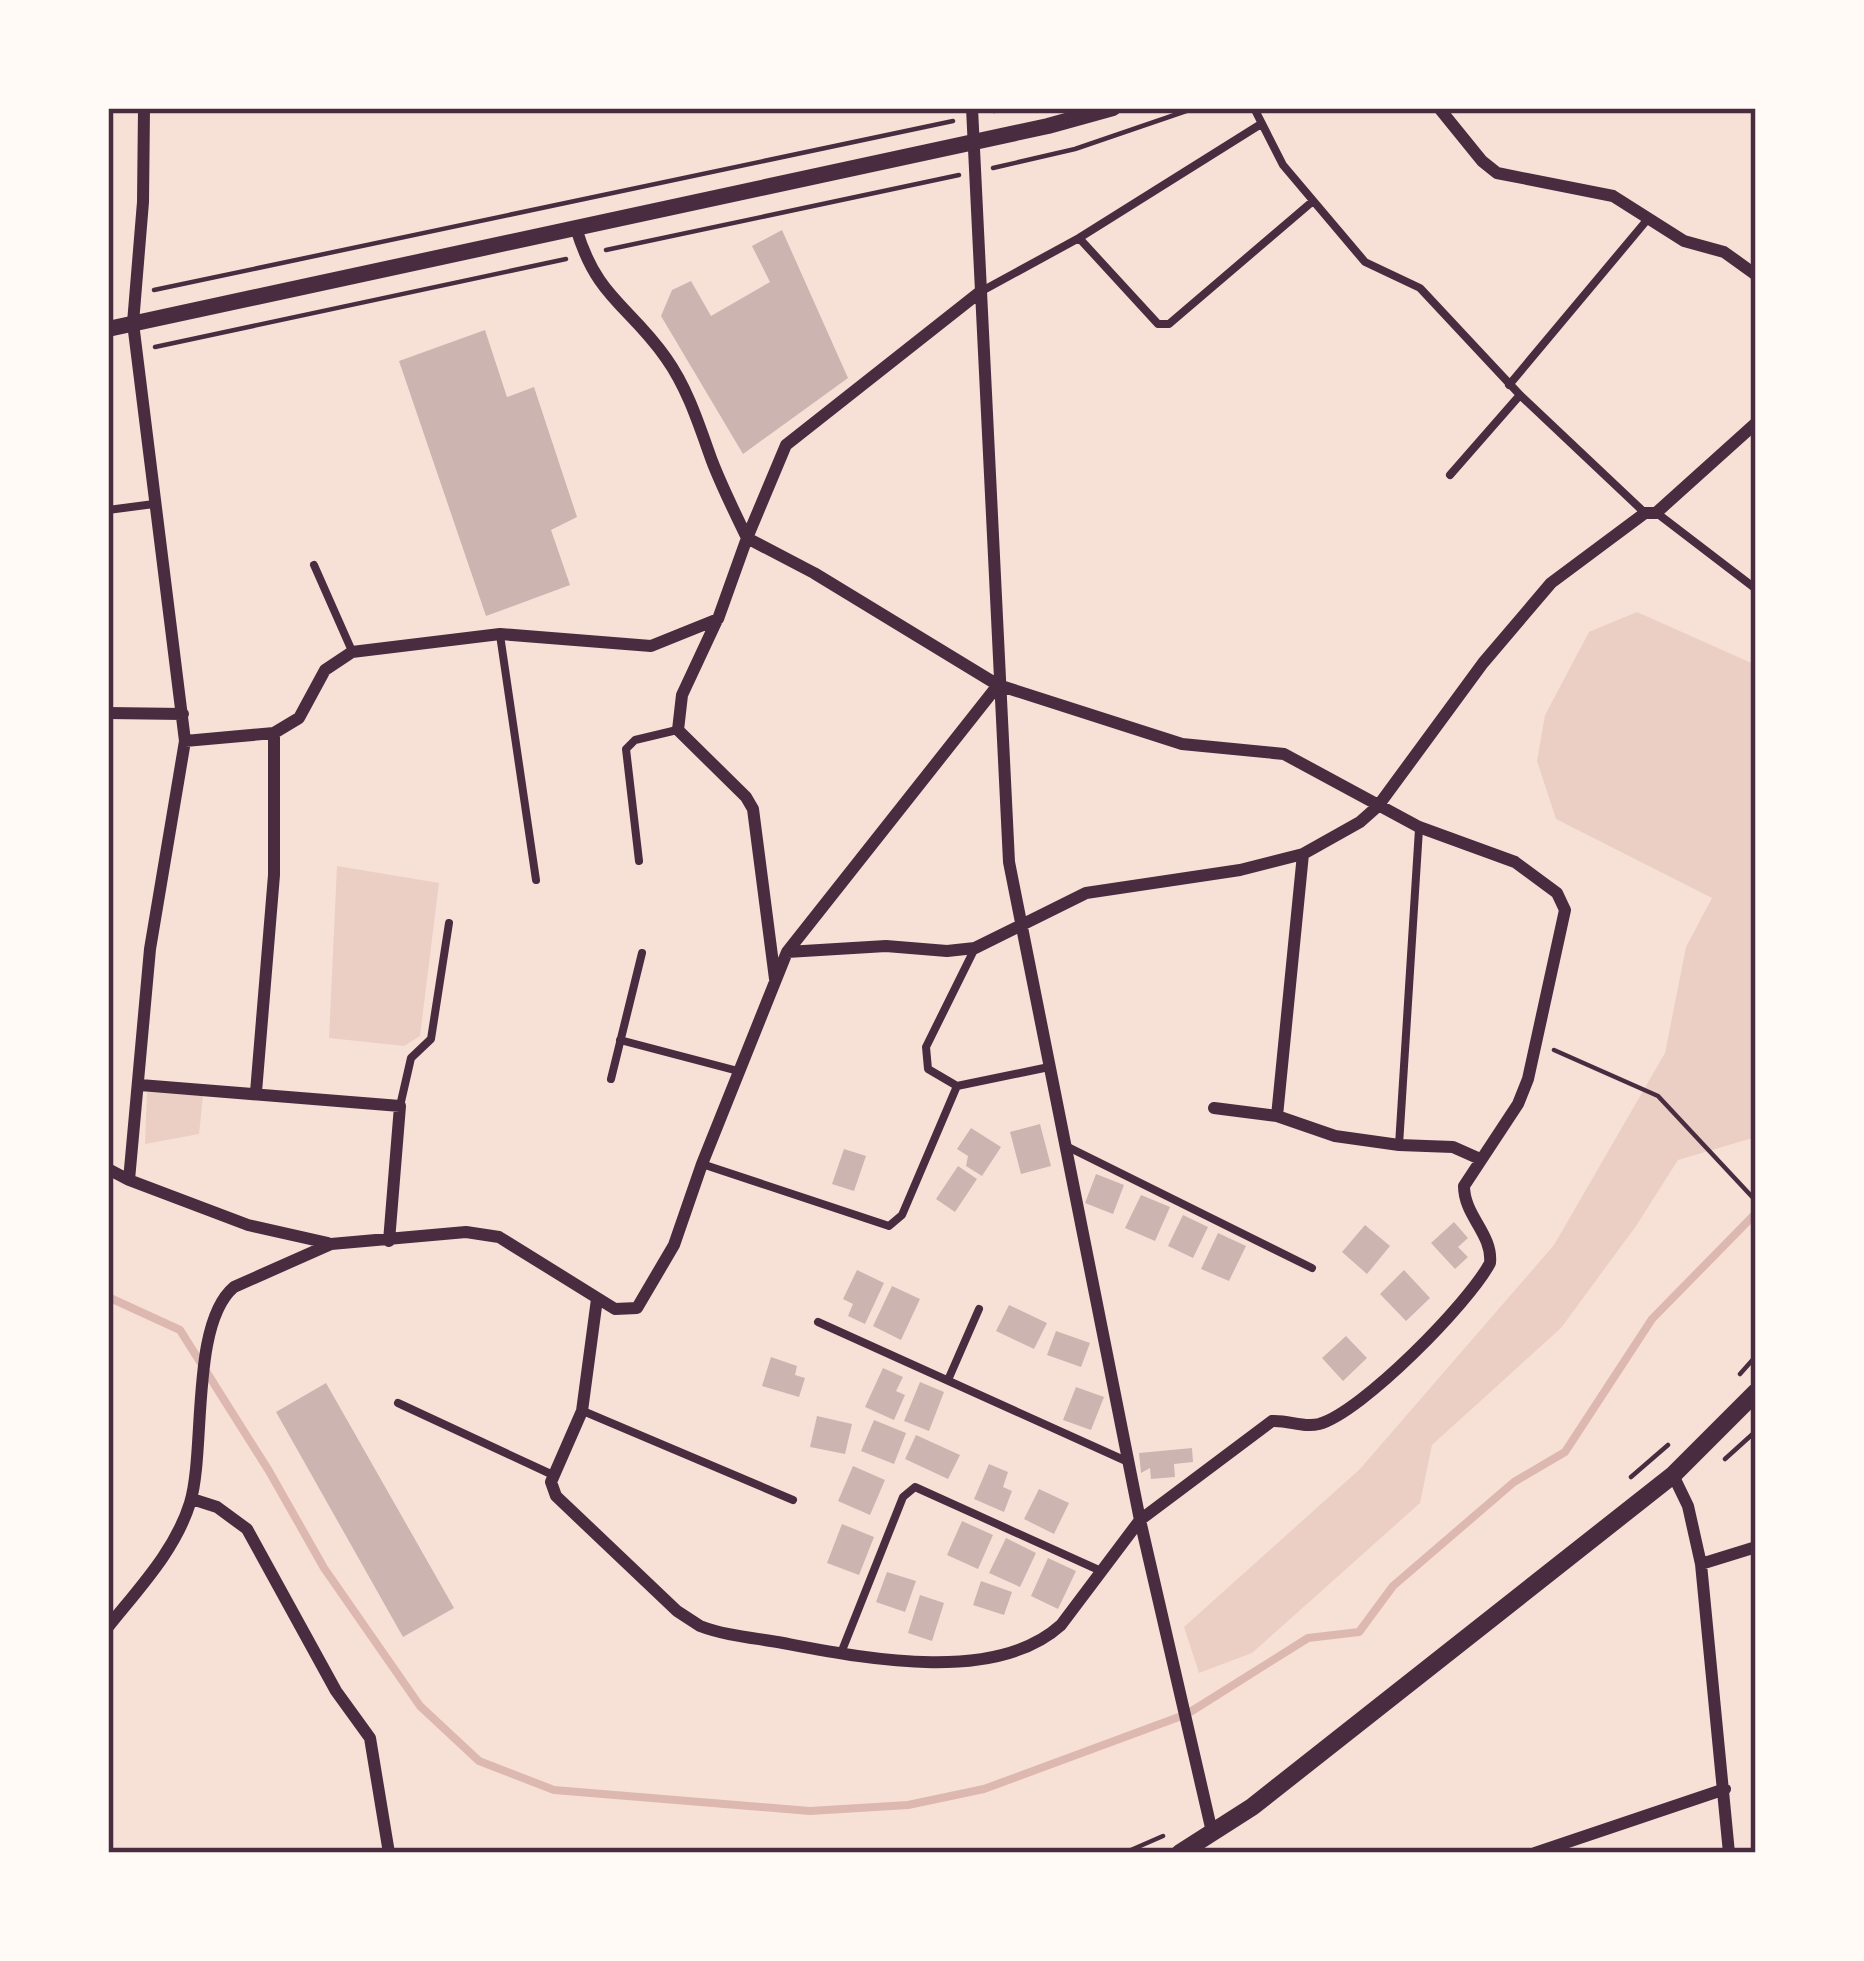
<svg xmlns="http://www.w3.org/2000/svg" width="1864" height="1961" viewBox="0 0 1864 1961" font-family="'Noto Sans',sans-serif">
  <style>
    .green { fill: #ebcfc5 }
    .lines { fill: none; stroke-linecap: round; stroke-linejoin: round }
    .stream { stroke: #dcb8b0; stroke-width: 8 }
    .building { fill: #ccb4b1 }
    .path { stroke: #4a2c40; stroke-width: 4.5 }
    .service { stroke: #4a2c40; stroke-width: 8 }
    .minor { stroke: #4a2c40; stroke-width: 12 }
    .tertiary { stroke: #4a2c40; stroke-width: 16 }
    .secondary { stroke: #4a2c40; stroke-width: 18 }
    .neatline { fill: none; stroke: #4a2c40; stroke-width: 4.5 }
  </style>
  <rect width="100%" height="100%" fill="#f7e1d7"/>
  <path class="green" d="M1637 612 1756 665V1137L1678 1160 1636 1226 1561 1328 1432 1445 1420 1503 1252 1653 1199 1673 1184 1627 1360 1469 1554 1245 1665 1053 1686 947 1712 898 1556 819 1537 761 1545 715 1589 632Z
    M337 866 439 883 420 1036 404 1046 329 1038Z
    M147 1092 203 1096 199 1134 145 1144Z"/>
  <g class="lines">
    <path class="stream" d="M108 1297 180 1330 269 1471 324 1568 420 1706 479 1761 554 1790 810 1811 908 1805 984 1789 1187 1714 1308 1638 1359 1632 1393 1586 1514 1482 1565 1452 1652 1319 1756 1213"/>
  </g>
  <path class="building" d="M782 230 848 378 743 454 661 316 672 290 691 281 711 316 770 282 752 246Z
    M485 330 507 397 534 387 577 517 551 530 570 585 486 616 399 361Z
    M1040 1124 1051 1166 1021 1174 1010 1132Z
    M971 1128 1001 1147 982 1176 966 1166 968 1156 957 1149Z
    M844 1149 866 1156 854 1191 832 1184Z
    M958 1166 977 1179 955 1212 936 1199Z
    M1096 1174 1124 1185 1113 1214 1085 1203Z
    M1141 1195 1170 1207 1155 1241 1125 1228Z
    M1183 1215 1208 1227 1193 1258 1168 1246Z
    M1454 1222 1468 1238 1458 1247 1468 1257 1455 1269 1431 1243Z
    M1365 1225 1390 1246 1367 1274 1342 1252Z
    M1218 1233 1246 1246 1229 1281 1201 1269Z
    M857 1270 884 1283 865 1324 848 1316 853 1304 843 1299Z
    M1404 1270 1430 1298 1406 1321 1380 1294Z
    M892 1286 920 1299 901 1340 873 1326Z
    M1009 1305 1047 1323 1034 1349 996 1331Z
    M1056 1331 1090 1343 1081 1367 1047 1355Z
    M1346 1336 1367 1358 1343 1381 1322 1358Z
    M771 1357 797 1366 795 1375 805 1378 799 1397 762 1386Z
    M883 1368 903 1377 896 1391 905 1395 894 1420 865 1407Z
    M920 1382 944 1392 929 1431 904 1421Z
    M326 1383 454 1608 403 1637 276 1412Z
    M1076 1387 1104 1397 1091 1430 1063 1420Z
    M817 1416 852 1424 845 1454 810 1447Z
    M874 1420 906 1433 894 1464 861 1451Z
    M916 1435 960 1455 948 1479 905 1459Z
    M1192 1448 1193 1462 1174 1464 1175 1477 1151 1479 1150 1468 1141 1473 1139 1453Z
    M989 1464 1008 1472 1003 1487 1012 1491 1004 1512 974 1499Z
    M853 1466 885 1480 870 1515 838 1501Z
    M1039 1489 1069 1503 1054 1534 1024 1519Z
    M962 1521 993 1535 978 1569 947 1555Z
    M842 1524 874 1537 859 1575 827 1563Z
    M1006 1538 1036 1553 1020 1587 989 1573Z
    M1048 1558 1076 1571 1058 1609 1031 1596Z
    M887 1572 916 1581 905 1612 876 1602Z
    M981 1581 1012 1592 1004 1615 973 1605Z
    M920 1595 944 1603 932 1641 908 1633Z"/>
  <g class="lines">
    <path class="path" d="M994 111 1007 108
      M993 168 1075 149 1195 108
      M606 250 959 175
      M154 290 953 121
      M155 347 566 259
      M1554 1050 1658 1096 1756 1201
      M1740 1374 1756 1356
      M1725 1459 1756 1431
      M1631 1477 1668 1445
      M1124 1853 1163 1836"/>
    <path class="service" d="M1254 108 1283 165 1365 262 1420 288 1520 395 1645 513
      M1079 238 1158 324H1169L1313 201
      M980 292 1079 238 1261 124
      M1509 385 1647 220
      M1450 475 1520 395
      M108 510 154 504
      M1658 514 1756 589
      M314 565 352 651
      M500 635 536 880
      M639 861 626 749 635 740 677 730
      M975 948 926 1047 928 1069 957 1086 1049 1067
      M620 1040 738 1071
      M611 1079 642 953
      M400 1106 411 1058 431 1039 449 923
      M1399 1145 1419 829
      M1068 1147 1312 1268
      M702 1164 889 1226 902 1215 957 1086
      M818 1322 1126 1461
      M948 1380 979 1309
      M398 1403 553 1475
      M583 1411 793 1500
      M841 1653 903 1497 915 1487 1101 1571"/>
    <path class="minor" d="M144 108 143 202 133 323 185 741 150 949 129 1180 248 1225 328 1243
      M972 108 1009 862 1140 1520 1212 1832
      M1439 108 1482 161 1497 173 1613 196 1684 241 1724 252 1756 275
      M717 620 682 695 678 730 746 797 753 809 775 979
      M108 713 183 714
      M185 741 274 733 299 718 325 670 352 652 500 634 651 646 718 619 747 538C735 513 722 487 712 461 699 425 688 389 666 358 629 305 597 299 576 228
      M787 952 998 685
      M140 1085 400 1106 389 1241
      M256 1092 274 875V733
      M1214 1108 1277 1116 1335 1136 1399 1145 1453 1147 1480 1159
      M1277 1116 1303 854
      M108 1169 129 1180
      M597 1299 582 1411 551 1482 556 1496 677 1611 700 1626C726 1636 756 1638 783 1643 863 1658 995 1685 1061 1625L1140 1520 1272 1421C1289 1420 1303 1428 1319 1424 1362 1412 1469 1303 1490 1263 1493 1234 1464 1216 1464 1186L1518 1104 1528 1079 1565 910 1557 893 1515 862 1419 827 1284 754 1182 744 998 685 814 573 747 538 786 445 980 292
      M1673 1475 1688 1506 1701 1564 1729 1853
      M192 1499 217 1507 247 1529 336 1691 370 1738 389 1853
      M1701 1564 1756 1547
      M108 1627C139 1588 175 1551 190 1503 206 1450 190 1324 234 1287L331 1244 466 1232 499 1237 615 1309 637 1308 674 1245 702 1164 787 952 886 946 947 951 975 948 1086 893 1240 870 1303 854 1360 822 1378 806 1483 663 1551 583 1645 513H1656L1756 423
      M1535 1853 1725 1789"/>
    <path class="tertiary" d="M108 329 1048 126 1113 108"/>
    <path class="secondary" d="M1180 1853 1252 1807 1673 1475 1756 1392"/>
  </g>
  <rect width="1864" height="1961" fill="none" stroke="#fffaf5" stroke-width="222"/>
  <rect x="111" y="111" width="1642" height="1739" class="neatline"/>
</svg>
